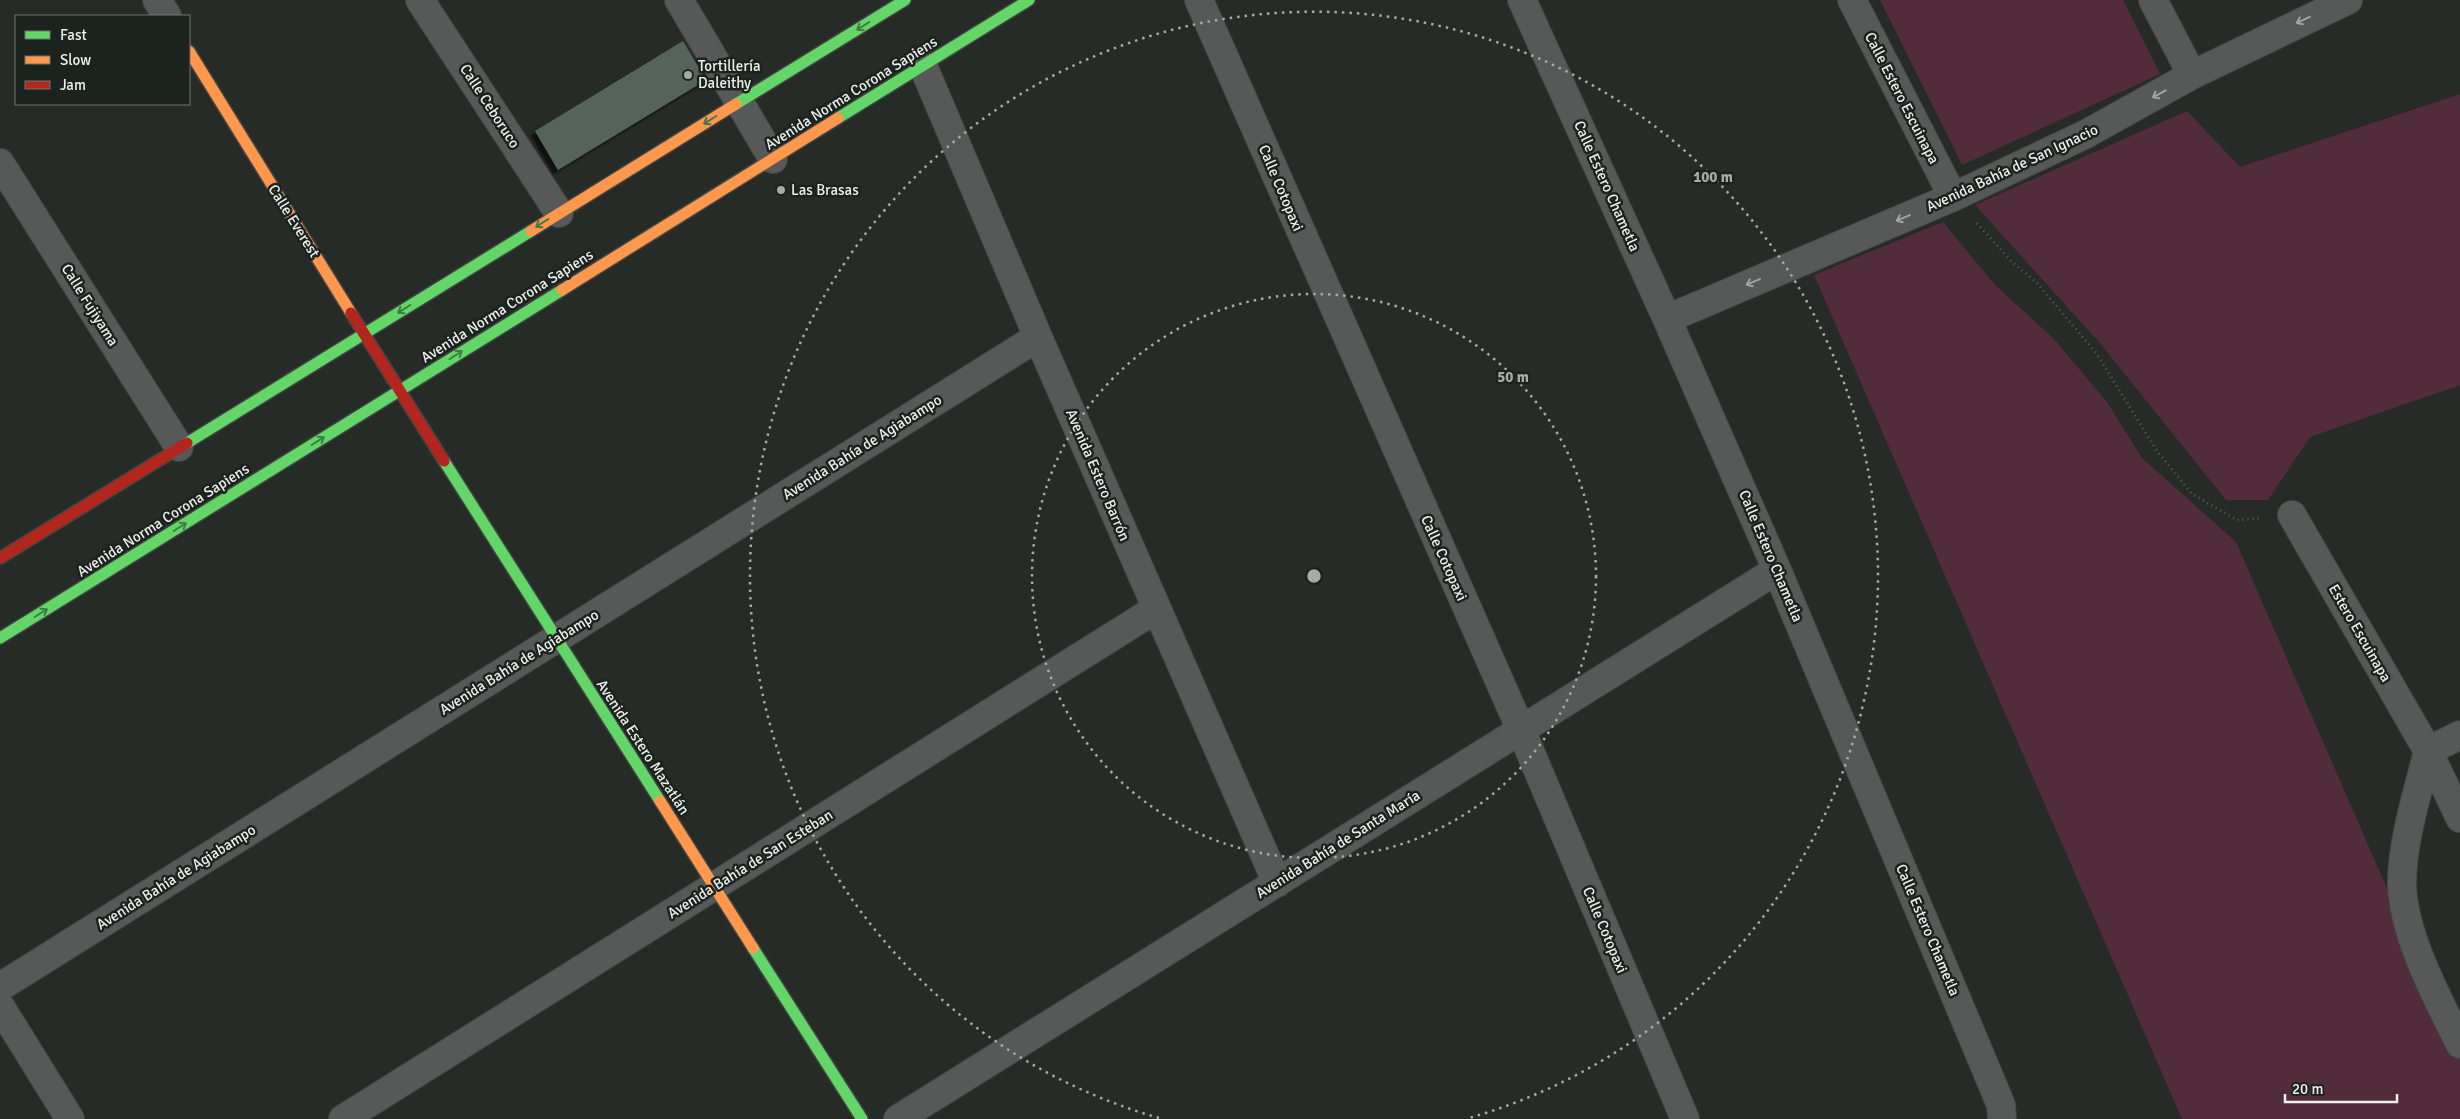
<svg xmlns="http://www.w3.org/2000/svg" width="2460" height="1119" viewBox="0 0 2460 1119" font-family="Signika,sans-serif">
  <style>
    .green { fill: #522c3b }
    .building { fill: #56635b; filter: url(#shadow) }
    .lines { fill: none; stroke-linecap: round; stroke-linejoin: round }
    .street-casing { stroke: #424643; stroke-width: 30 }
    .fast-casing { stroke: #424643; stroke-width: 14 }
    .slow-casing { stroke: #424643; stroke-width: 14 }
    .jam-casing { stroke: #424643; stroke-width: 14 }
    .path { stroke: #585a58; stroke-width: 3; stroke-dasharray: 1 4; stroke-linecap: butt }
    .street { stroke: #565958; stroke-width: 28 }
    .fast { stroke: #63d668; stroke-width: 11 }
    .slow { stroke: #ff974d; stroke-width: 11 }
    .jam { stroke: #b3261e; stroke-width: 11 }
    .oneway { stroke: #a0a4a2 }
    .oneway2 { stroke: #407c43 }
    .ring { fill: none; stroke: #a6aba7; stroke-width: 2.5; stroke-dasharray: 2.5 5 }
    .poi-dot { fill: #a6aba7; stroke: #1c221e; stroke-width: 2 }
    .labels { text-anchor: middle; dominant-baseline: central; stroke-width: 5; stroke-linejoin: round; paint-order: stroke }
    .poi-label { font-size: 15px; fill: #ebf0ec; stroke: #1c221e; text-anchor: start }
    .street-label { font-size: 15px; fill: #ebf0ec; stroke: #1c221e }
    .centre { fill: #a6aba7; stroke: #1c221e; stroke-width: 2.5 }
    .ring-label { font-size: 15px; text-anchor: middle; font-weight: bold; fill: #a6aba7; stroke: #1c221e; stroke-width: 5; stroke-linejoin: round; paint-order: stroke }
  </style>
  <defs>
    <filter id="shadow"><feDropShadow dx="-4.5" dy="4.5" stdDeviation="1" flood-color="#0009"/></filter>
  </defs>
  <rect width="100%" height="100%" fill="#262b28"/>
  <path class="green" d="M1880 0H2123L2160 74 1962 165Z
    M2460 94V385L2310 437 2268 500H2226L2099 342 1975 205 2187 111 2240 167Z
    M1943 222 1995 285 2054 339 2107 402 2142 458 2236 542 2460 1056V1119H2182L1814 275Z"/>
  <path class="building" d="M683 41 706 80 558 170 535 131Z"/>
  <g class="lines">
    <defs>
      <path id="street" d="M157 0 167 16
        M420 0 559 213
        M679 0 773 159
        M1199 0 1521 730 1685 1119
        M1522 0 1667 319 1777 570 2001 1105 2002 1119
        M1852 0 1953 197
        M2153 0 2192 75
        M923 66 1038 337 1277 883
        M0 163 179 447
        M1667 319 1953 197 2086 134 2192 75 2348 0
        M2292 515 2428 751 2460 818
        M2428 751C2418 791 2401 845 2402 886 2404 937 2438 999 2460 1044
        M2428 751 2460 735
        M0 987 1038 337
        M0 1006 70 1119
        M343 1119 1156 609
        M898 1119 1777 570"/>
      <path id="fast" d="M736 104 905 0
        M838 118 1029 0
        M187 443 531 231
        M444 461 660 801
        M0 638 562 290
        M753 948 862 1119"/>
      <path id="slow" d="M189 51 351 313
        M531 231 736 104
        M562 290 838 118
        M660 801 753 948"/>
      <path id="jam" d="M351 313 444 461
        M0 558 187 443"/>
    </defs>
    <use href="#street" class="street-casing"/>
    <use href="#fast" class="fast-casing"/>
    <use href="#slow" class="slow-casing"/>
    <use href="#jam" class="jam-casing"/>
    <path class="path" d="M1977 223 2011 261 2037 283 2096 353 2157 451 2192 494 2237 520 2259 518"/>
    <use href="#street" class="street"/>
    <use href="#fast" class="fast"/>
    <use href="#slow" class="slow"/>
    <use href="#jam" class="jam"/>
  </g>
  <defs><path id="oneway-shaft" d="M-6 0H5M1.5-3L5.5 0L1.5 3" fill="none" stroke-width="1.6" stroke-linecap="round" stroke-linejoin="round" transform="scale(1.25)"/></defs>
  <g class="oneway">
    <use href="#oneway-shaft" transform="translate(2303 20) rotate(155)"/>
    <use href="#oneway-shaft" transform="translate(2159 94) rotate(151)"/>
    <use href="#oneway-shaft" transform="translate(1903 218) rotate(157)"/>
    <use href="#oneway-shaft" transform="translate(1753 282) rotate(157)"/>
  </g>
  <g class="oneway2">
    <use href="#oneway-shaft" transform="translate(863 26) rotate(148)"/>
    <use href="#oneway-shaft" transform="translate(710 120) rotate(148)"/>
    <use href="#oneway-shaft" transform="translate(542 223) rotate(148)"/>
    <use href="#oneway-shaft" transform="translate(404 309) rotate(148)"/>
    <use href="#oneway-shaft" transform="translate(456 355) rotate(-32)"/>
    <use href="#oneway-shaft" transform="translate(318 441) rotate(-32)"/>
    <use href="#oneway-shaft" transform="translate(180 527) rotate(-32)"/>
    <use href="#oneway-shaft" transform="translate(41 613) rotate(-32)"/>
  </g>
  <g class="ring">
    <circle cx="1314" cy="576" r="282"/>
    <path d="M1159 1118A564 564 0 1 1 1469 1118"/>
  </g>
  <g class="poi-dot">
    <circle cx="688" cy="75" r="5"/>
    <circle cx="781" cy="190" r="5"/>
  </g>
  <g class="labels">
    <g class="poi-label">
      <text x="698" y="66">Tortillería<tspan x="698" dy="17">Daleithy</tspan></text>
      <text x="791" y="190">Las Brasas</text>
    </g>
    <g class="street-label">
      <text transform="translate(851 93) rotate(-32)">Avenida Norma Corona Sapiens</text>
      <text transform="translate(1902 98) rotate(63)">Calle Estero Escuinapa</text>
      <text transform="translate(490 106) rotate(57)">Calle Ceboruco</text>
      <text transform="translate(2012 168) rotate(-25)">Avenida Bahía de San Ignacio</text>
      <text transform="translate(1607 186) rotate(66)">Calle Estero Chametla</text>
      <text transform="translate(1281 188) rotate(67)">Calle Cotopaxi</text>
      <text transform="translate(294 221) rotate(58)">Calle Everest</text>
      <text transform="translate(90 305) rotate(58)">Calle Fujiyama</text>
      <text transform="translate(507 306) rotate(-32)">Avenida Norma Corona Sapiens</text>
      <text transform="translate(862 447) rotate(-32)">Avenida Bahía de Agiabampo</text>
      <text transform="translate(1098 475) rotate(67)">Avenida Estero Barrón</text>
      <text transform="translate(163 520) rotate(-32)">Avenida Norma Corona Sapiens</text>
      <text transform="translate(1771 556) rotate(67)">Calle Estero Chametla</text>
      <text transform="translate(1444 558) rotate(66)">Calle Cotopaxi</text>
      <text transform="translate(2360 633) rotate(60)">Estero Escuinapa</text>
      <text transform="translate(519 662) rotate(-32)">Avenida Bahía de Agiabampo</text>
      <text transform="translate(643 747) rotate(57)">Avenida Estero Mazatlán</text>
      <text transform="translate(1338 844) rotate(-32)">Avenida Bahía de Santa María</text>
      <text transform="translate(750 864) rotate(-32)">Avenida Bahía de San Esteban</text>
      <text transform="translate(176 877) rotate(-32)">Avenida Bahía de Agiabampo</text>
      <text transform="translate(1605 930) rotate(67)">Calle Cotopaxi</text>
      <text transform="translate(1928 930) rotate(67)">Calle Estero Chametla</text>
    </g>
  </g>
  <circle cx="1314" cy="576" r="8" class="centre"/>
  <g class="ring-label">
    <text x="1713" y="182">100 m</text>
    <text x="1513" y="382">50 m</text>
  </g>
  <rect x="15" y="15" width="175" height="90" fill="#1c221e" stroke="#6f7470"/>
  <rect x="25" y="31" width="25" height="8" fill="#63d668" stroke="#6f7470"/>
  <text x="60" y="40" font-size="15" fill="#ebf0ec">Fast</text>
  <rect x="25" y="56" width="25" height="8" fill="#ff974d" stroke="#6f7470"/>
  <text x="60" y="65" font-size="15" fill="#ebf0ec">Slow</text>
  <rect x="25" y="81" width="25" height="8" fill="#b3261e" stroke="#6f7470"/>
  <text x="60" y="90" font-size="15" fill="#ebf0ec">Jam</text>
  <path d="M2285 1094v8h112v-8" fill="none" stroke="#ebf0ec" stroke-width="2.5"/>
  <text x="2292" y="1094" font-size="15" fill="#ebf0ec" stroke="#1c221e" stroke-width="4" paint-order="stroke">20 m</text>
</svg>
